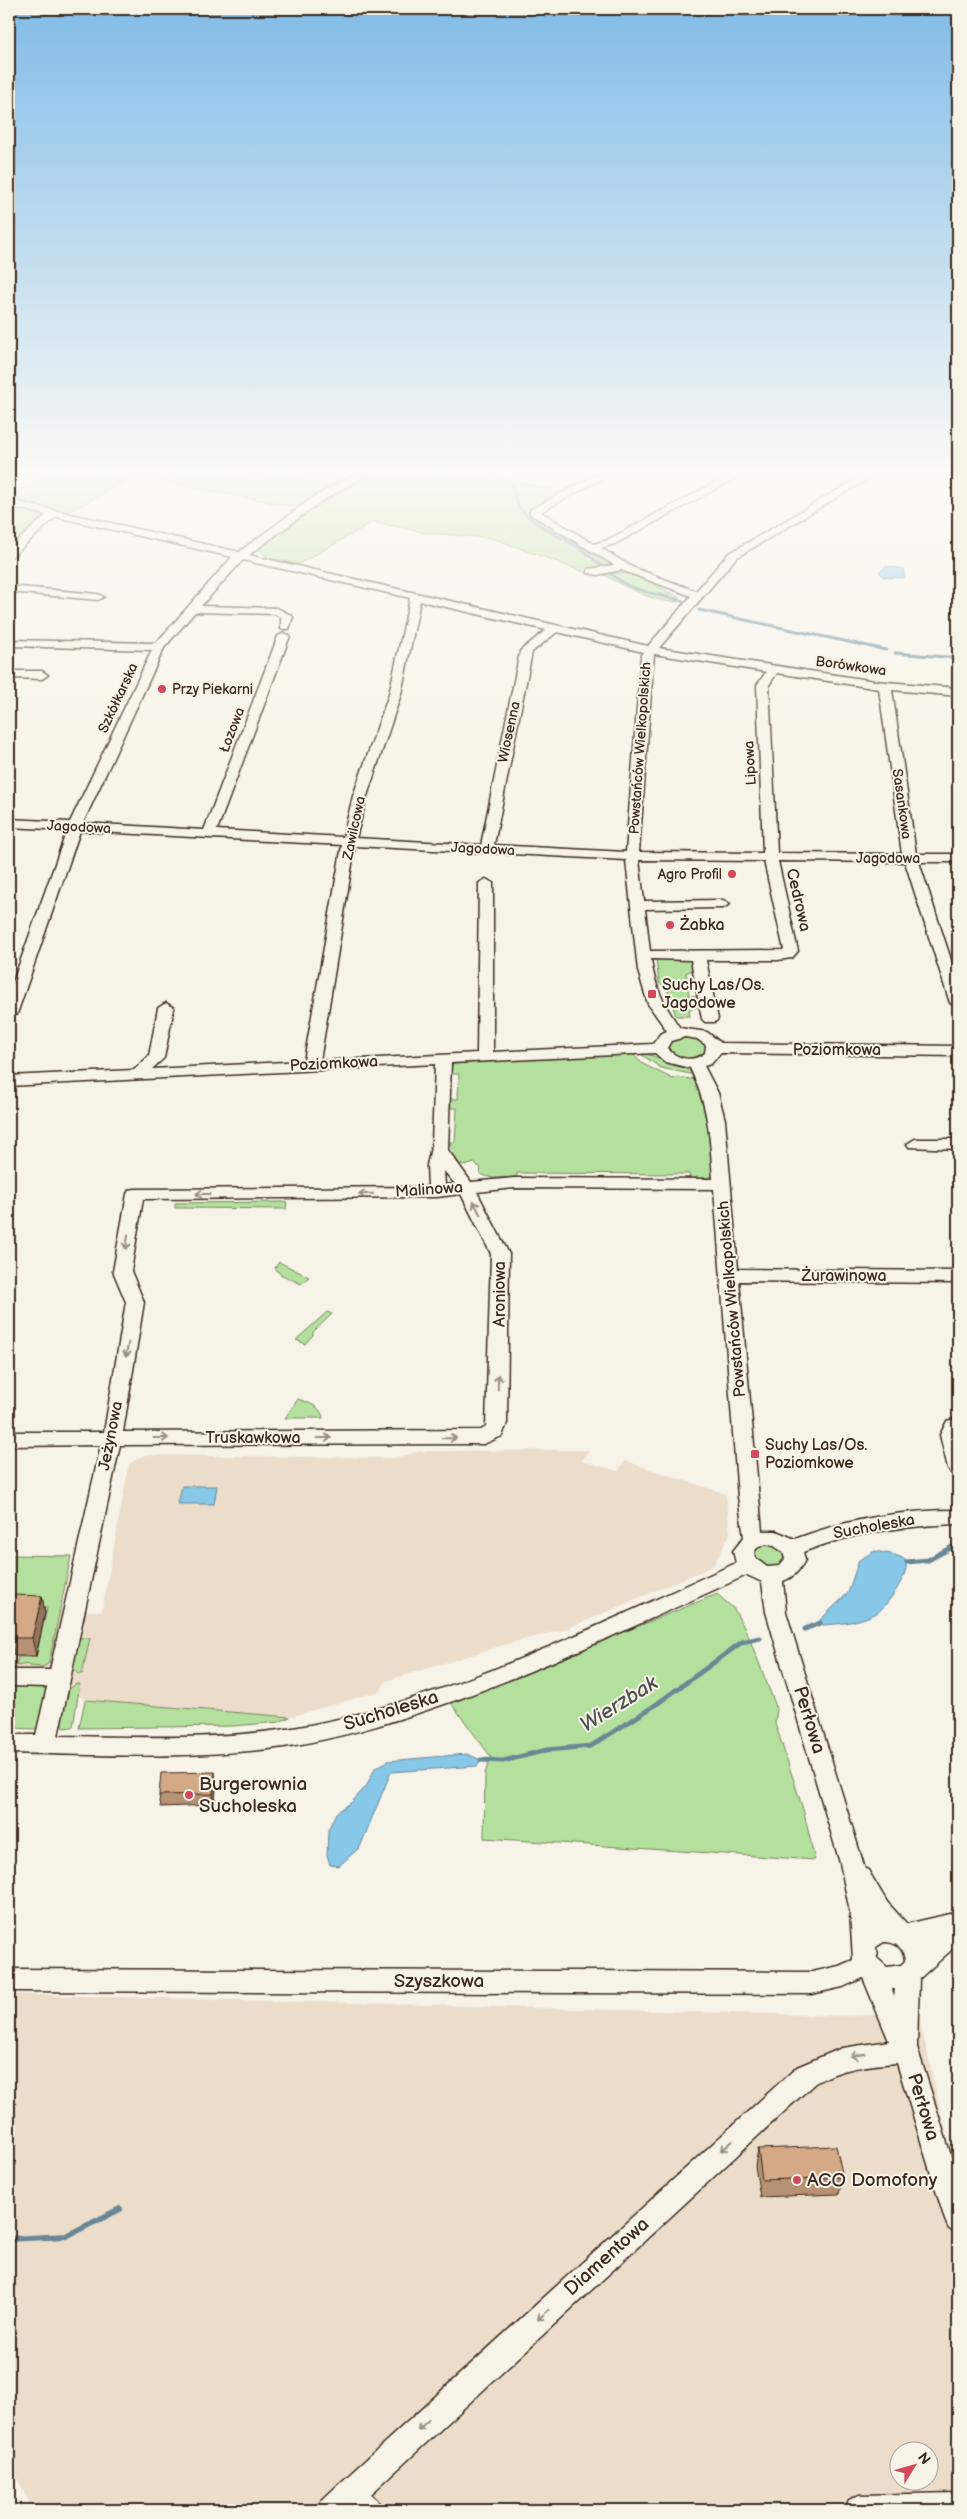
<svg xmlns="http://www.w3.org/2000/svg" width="967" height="2519" viewBox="0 0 967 2519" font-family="'Balsamiq Sans',sans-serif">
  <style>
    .built { fill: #ecddcb; fill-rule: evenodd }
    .green { fill: #b4e09e; stroke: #78855e }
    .water { fill: #87c7e8; stroke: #698897 }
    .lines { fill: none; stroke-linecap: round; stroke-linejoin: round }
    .stream-far2 { stroke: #698897; stroke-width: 3 }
    .stream-far1 { stroke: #698897; stroke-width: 5 }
    .stream { stroke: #698897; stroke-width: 6 }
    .minor-casing { stroke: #3b2a1e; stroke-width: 3 }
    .minor { fill: #f7f3e8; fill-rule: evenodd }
    .wall { fill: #b69173; stroke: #3b2a1e }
    .shaded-wall { fill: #94765e; stroke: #3b2a1e }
    .building { fill: #d4a986; stroke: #3b2a1e }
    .oneway { stroke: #998e83 }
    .poi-dot { fill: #d1495b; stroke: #f7f3e8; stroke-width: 2 }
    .labels { text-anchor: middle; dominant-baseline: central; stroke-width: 4; stroke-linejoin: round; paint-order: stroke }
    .far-street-label { font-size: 14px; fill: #3b2a1e; stroke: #f7f3e8 }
    .far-poi-label { font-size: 14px; fill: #3b2a1e; stroke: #f7f3e8; text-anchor: start }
    .street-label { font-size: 16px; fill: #3b2a1e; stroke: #f7f3e8 }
    .poi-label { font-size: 16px; fill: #3b2a1e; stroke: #f7f3e8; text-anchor: start }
    .near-street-label { font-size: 19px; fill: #3b2a1e; stroke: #f7f3e8 }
    .near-poi-label { font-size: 19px; fill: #3b2a1e; stroke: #f7f3e8; text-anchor: start }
    .near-water-label { font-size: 21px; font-style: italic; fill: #4e5150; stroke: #f7f3e8 }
  </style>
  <rect width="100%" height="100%" fill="#f7f3e8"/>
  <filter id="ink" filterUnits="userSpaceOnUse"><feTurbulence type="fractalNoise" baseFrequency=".02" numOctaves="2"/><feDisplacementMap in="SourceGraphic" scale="10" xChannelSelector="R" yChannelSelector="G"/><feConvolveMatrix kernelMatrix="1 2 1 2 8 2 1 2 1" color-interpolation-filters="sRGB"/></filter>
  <g filter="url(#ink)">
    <path class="built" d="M589 1450 582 1461 618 1471 625 1461 726 1494 730 1534 713 1566 569 1628 504 1645 386 1681 380 1691 290 1717 85 1700 54 1675 9 1676V1609L102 1611 129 1464 144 1455 394 1458 422 1451Z
      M9 1994 847 2016 918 2013 958 2187V2510H33L9 2463ZM900 2452H930V2482H900Z"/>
    <path class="green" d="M50 474H353L295 507 134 476 69 512 9 499V496Z
      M373 474H497L504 478 561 492 528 512 614 565 587 573 492 538 426 533 373 522 299 564 268 558 259 549 326 500Z
      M9 504 42 512 44 516 10 548 9 543 17 535 9 534Z
      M608 571C617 575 626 572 636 575 651 581 663 591 679 597L681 601C659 606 623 585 604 575L603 573Z
      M656 959H688L695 963 696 968 686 973 689 996H701L702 1005 689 1010 690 1016H676L667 989 659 983Z
      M682 1036C691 1037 701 1038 706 1046L705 1053C692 1064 678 1058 666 1049L667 1042Z
      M631 1053 643 1064 673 1079 678 1077 697 1080 710 1117 714 1174 707 1178 690 1180 689 1174 517 1173V1177L492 1178 480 1174 481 1168 474 1163 465 1166 458 1163 449 1142H455L457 1108H447L448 1099H458L459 1074H449L453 1064Z
      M639 1053C649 1053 689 1068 695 1075L661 1068Z
      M287 1202 286 1209 175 1208V1203Z
      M279 1262 309 1277 301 1284 280 1274 275 1268Z
      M327 1312 332 1314 313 1332V1335L305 1344 296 1340Z
      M298 1399C309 1403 321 1406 323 1418H285Z
      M762 1543 784 1547 787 1563 771 1570 754 1562 753 1549Z
      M9 1555 71 1556 49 1663 43 1667 29 1666V1664L16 1666 18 1657H36L47 1608H9Z
      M717 1594 734 1609 748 1635 777 1709 775 1723 803 1809 815 1860 484 1838 485 1773 491 1757 451 1703Z
      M79 1638H90L82 1674H78L71 1667 77 1640Z
      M76 1684H80L73 1727 63 1728 61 1719 67 1691Z
      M9 1685 43 1686 48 1691 43 1720 37 1729 9 1728Z
      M85 1700 290 1717 279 1722 233 1726 79 1728Z"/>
    <path class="water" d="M886 566 904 569V578L884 577 879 572Z
      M182 1486H217L214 1504H178Z
      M875 1551C883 1553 899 1554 905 1560 913 1569 885 1610 875 1614 858 1622 841 1624 822 1625L820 1620 848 1593 859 1560Z
      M467 1754 481 1760 477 1766 391 1772 360 1847 339 1866 330 1865 327 1855 328 1830 336 1813 352 1802 367 1785 375 1768 388 1761Z"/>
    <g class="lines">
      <path class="stream-far2" d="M513 484C513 523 559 532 585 552 599 563 611 576 627 585 645 593 665 596 683 601
        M699 610 886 650
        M895 653 958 658"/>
      <path class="stream-far1" d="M907 1562 928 1560 958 1544
        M805 1629 820 1623
        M481 1760 503 1761 547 1750 591 1746 654 1706 742 1642 760 1638"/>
      <path class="stream" d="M9 2239 66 2236 120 2209"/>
      <defs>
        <path id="minor" d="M356 474H368L320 502 249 555 648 646 691 596 621 570 598 575 588 573V569L614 565 530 514V510L598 474H610L541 512 594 544 607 540 731 474H743L615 544 601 548 632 567 696 591 728 554 865 474H876L736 558 659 648 875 681 958 688V696L892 690 916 854H958V862H919L958 981V1007L950 1003 905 862 778 861 798 951 792 958 778 960H706L718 1019 715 1022H705L702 1019 691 960 651 959C654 986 665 1007 680 1028L707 1032 721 1043 958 1046V1056L721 1053 711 1064 704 1066 718 1093 725 1120 738 1269 958 1271V1283L739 1281 762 1531H776L795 1539C847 1519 902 1510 958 1510V1524C905 1526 853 1532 803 1552L805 1560C799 1571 794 1577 783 1581L786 1612 865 1869 868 1870 887 1902 907 1924 958 1912V1944L919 1979 917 2047 958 2178V2233L949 2229 945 2220 897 2063C868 2065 841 2068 815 2083L371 2494 377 2500 382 2510H317L322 2500 338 2485 797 2067 842 2048 889 2041 863 1978 843 1987 812 1994 9 1991V1969L812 1972 839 1966 853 1960 850 1912 840 1863 766 1612 762 1582 747 1575C652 1618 557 1663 459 1699 402 1719 344 1738 284 1747 193 1760 100 1755 9 1753V1735H36L47 1687 9 1686V1670H50L101 1445 9 1446V1432H104L126 1302 113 1271 127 1194 129 1190 135 1189 428 1187 427 1165 432 1143 435 1064 9 1086V1076L134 1070 149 1056 158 1008 166 1003 174 1008 164 1058 152 1069 304 1061 342 845 80 831 17 1014 9 1018V993L67 830 9 827V819L70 822 152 650 9 646V640L156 643 232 557 56 517 13 556 9 557V549L46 515 9 506V500L239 552 312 498ZM243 560 410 598 389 694 353 796 343 837 217 830 290 636 284 633 278 636 204 830 83 823 164 648 195 612 275 614 281 618V629H289L293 617 291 615 277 608 201 606ZM420 601 546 630 520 651 481 845 356 838 367 796 401 694ZM557 632 643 652 641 655 626 852 494 845 532 652ZM654 654 766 672 757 685 763 853 639 852ZM777 673 879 689 902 854 777 853 769 685ZM355 846 626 860 638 971 648 1004 667 1031 660 1034 653 1044 493 1052V883L486 879 479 883 477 1053 320 1061ZM639 860 764 861 784 950 650 951 645 909 723 908 730 904 723 900 644 901ZM685 1037 697 1039 706 1045 705 1053C693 1063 676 1059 667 1048L671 1041ZM655 1053 665 1062 690 1068C709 1108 710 1136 713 1179L514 1178 471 1182 448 1150 451 1063ZM444 1170V1171L455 1184 445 1185ZM514 1188 714 1189 738 1497 744 1537 733 1551 736 1563C602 1623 455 1697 310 1725 227 1741 142 1737 58 1736L120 1445 484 1444 502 1436 507 1423 509 1254 477 1192ZM461 1194 491 1254 486 1427 481 1430 123 1432 144 1302 131 1271 143 1199 437 1197ZM766 1544 774 1546 783 1552 785 1559 779 1566 767 1567 755 1558 754 1552 757 1548ZM884 1942C896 1942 904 1948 905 1961L901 1965 887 1967 877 1958 876 1947ZM892 1989H895L894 1996Z
          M9 586 98 594 104 597 98 600 9 592Z
          M9 671H42L48 675 42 679 9 678Z
          M915 1139H958V1149L909 1147 907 1144Z
          M958 1418V1475L951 1473 948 1468 940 1435 947 1421Z
          M958 2493V2510H844L849 2500 859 2495Z"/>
      </defs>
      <use href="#minor" class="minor-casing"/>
      <use href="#minor" class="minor"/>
    </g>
    <path class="wall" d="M42 1596 45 1613 36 1656H14L13 1651 9 1652V1597Z
      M216 1784 215 1805 161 1807 159 1795Z
      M758 2149 843 2177 839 2194 760 2197 755 2166Z"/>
    <path class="shaded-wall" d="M42 1596 45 1613 36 1656 32 1638Z
      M12 1633 10 1638 13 1651 9 1652V1634Z
      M215 1772 216 1784 215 1805 213 1794Z"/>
    <path class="building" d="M15 1595 42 1596 32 1638H10L12 1633 9 1634V1597Z
      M215 1772 213 1794 159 1795 161 1773Z
      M836 2146 843 2177 762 2180 758 2149Z"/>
    <defs><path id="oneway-shaft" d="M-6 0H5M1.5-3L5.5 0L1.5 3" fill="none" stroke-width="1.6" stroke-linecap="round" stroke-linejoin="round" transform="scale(1.25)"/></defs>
    <g class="oneway">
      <use href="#oneway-shaft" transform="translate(203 1194) rotate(-180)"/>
      <use href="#oneway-shaft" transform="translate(366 1194) rotate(179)"/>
      <use href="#oneway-shaft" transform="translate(477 1208) rotate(-117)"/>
      <use href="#oneway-shaft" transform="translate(127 1242) rotate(99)"/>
      <use href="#oneway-shaft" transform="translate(127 1350) rotate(100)"/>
      <use href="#oneway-shaft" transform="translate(498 1382) rotate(-89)"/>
      <use href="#oneway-shaft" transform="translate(161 1438)"/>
      <use href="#oneway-shaft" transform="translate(324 1438)"/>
      <use href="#oneway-shaft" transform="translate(449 1438) rotate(-1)"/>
      <use href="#oneway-shaft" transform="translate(858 2055) rotate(171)"/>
      <use href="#oneway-shaft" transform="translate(727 2146) rotate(138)"/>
      <use href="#oneway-shaft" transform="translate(543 2315) rotate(138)"/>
      <use href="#oneway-shaft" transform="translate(423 2425) rotate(138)"/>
    </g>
  </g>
  <linearGradient id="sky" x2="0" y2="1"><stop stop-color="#81bce8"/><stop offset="0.57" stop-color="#fbfaf5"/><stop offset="1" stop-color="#fbfaf5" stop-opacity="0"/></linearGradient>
  <rect width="967" height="826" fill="url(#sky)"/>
  <g class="poi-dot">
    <circle cx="162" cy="689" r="5"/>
    <circle cx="732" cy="874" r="5"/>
    <circle cx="670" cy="925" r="5"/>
    <rect x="647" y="989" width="10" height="10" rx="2.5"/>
    <rect x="750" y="1449" width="10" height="10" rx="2.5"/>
    <circle cx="189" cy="1795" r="5"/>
    <circle cx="797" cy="2180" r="5"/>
  </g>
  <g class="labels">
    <g class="far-street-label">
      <text transform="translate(851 666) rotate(8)">Borówkowa</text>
      <text transform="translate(118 698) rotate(-65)">Szkółkarska</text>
      <text transform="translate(232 730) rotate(-69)">Łozowa</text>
      <text transform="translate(509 732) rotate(-78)">Wiosenna</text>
      <text transform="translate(640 748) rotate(-86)">Powstańców Wielkopolskich</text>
      <text transform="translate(750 763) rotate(-93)">Lipowa</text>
      <text transform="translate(902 804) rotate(82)">Sasankowa</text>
      <text transform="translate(79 827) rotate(3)">Jagodowa</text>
      <text transform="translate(354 828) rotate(-78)">Zawilcowa</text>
      <text transform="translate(483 849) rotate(3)">Jagodowa</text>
      <text x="888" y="858">Jagodowa</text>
    </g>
    <g class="far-poi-label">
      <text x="172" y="689">Przy Piekarni</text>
      <text x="722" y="874" text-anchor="end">Agro Profil</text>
    </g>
    <g class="street-label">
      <text transform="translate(798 900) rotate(77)">Cedrowa</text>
      <text x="837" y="1050">Poziomkowa</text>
      <text transform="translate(334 1064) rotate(-3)">Poziomkowa</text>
      <text transform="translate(429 1190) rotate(-4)">Malinowa</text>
      <text x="844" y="1276">Żurawinowa</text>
      <text transform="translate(500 1294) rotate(-90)">Aroniowa</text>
      <text transform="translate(732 1299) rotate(-95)">Powstańców Wielkopolskich</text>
      <text transform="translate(111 1436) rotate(-79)">Jeżynowa</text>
      <text x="253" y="1438">Truskawkowa</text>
      <text transform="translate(874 1527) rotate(-10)">Sucholeska</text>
    </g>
    <g class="poi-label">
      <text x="680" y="925">Żabka</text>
      <text x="662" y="985">Suchy Las/Os.<tspan x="662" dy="18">Jagodowe</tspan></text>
      <text x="765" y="1445">Suchy Las/Os.<tspan x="765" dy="18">Poziomkowe</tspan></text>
    </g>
    <g class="near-street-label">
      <text transform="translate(391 1711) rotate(-17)">Sucholeska</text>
      <text transform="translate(809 1720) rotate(73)">Perłowa</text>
      <text x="439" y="1981">Szyszkowa</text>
      <text transform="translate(923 2107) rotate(73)">Perłowa</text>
      <text transform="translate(607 2257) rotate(-42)">Diamentowa</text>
    </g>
    <g class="near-poi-label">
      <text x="199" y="1784">Burgerownia<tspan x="199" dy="22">Sucholeska</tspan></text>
      <text x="807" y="2180">ACO Domofony</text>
    </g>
    <g class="near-water-label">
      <text transform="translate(619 1704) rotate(-32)">Wierzbak</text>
    </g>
  </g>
  <rect width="967" height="2519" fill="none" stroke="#f7f3e8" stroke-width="30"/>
  <rect x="15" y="15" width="937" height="2489" fill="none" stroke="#3b2a1e" stroke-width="2" filter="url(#ink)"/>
  <g transform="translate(914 2466) rotate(53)"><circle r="24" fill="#f7f3e8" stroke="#aca397"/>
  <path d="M0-4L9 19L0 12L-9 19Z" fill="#d1495b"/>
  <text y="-8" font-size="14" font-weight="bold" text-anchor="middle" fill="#3b2a1e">N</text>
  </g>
</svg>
